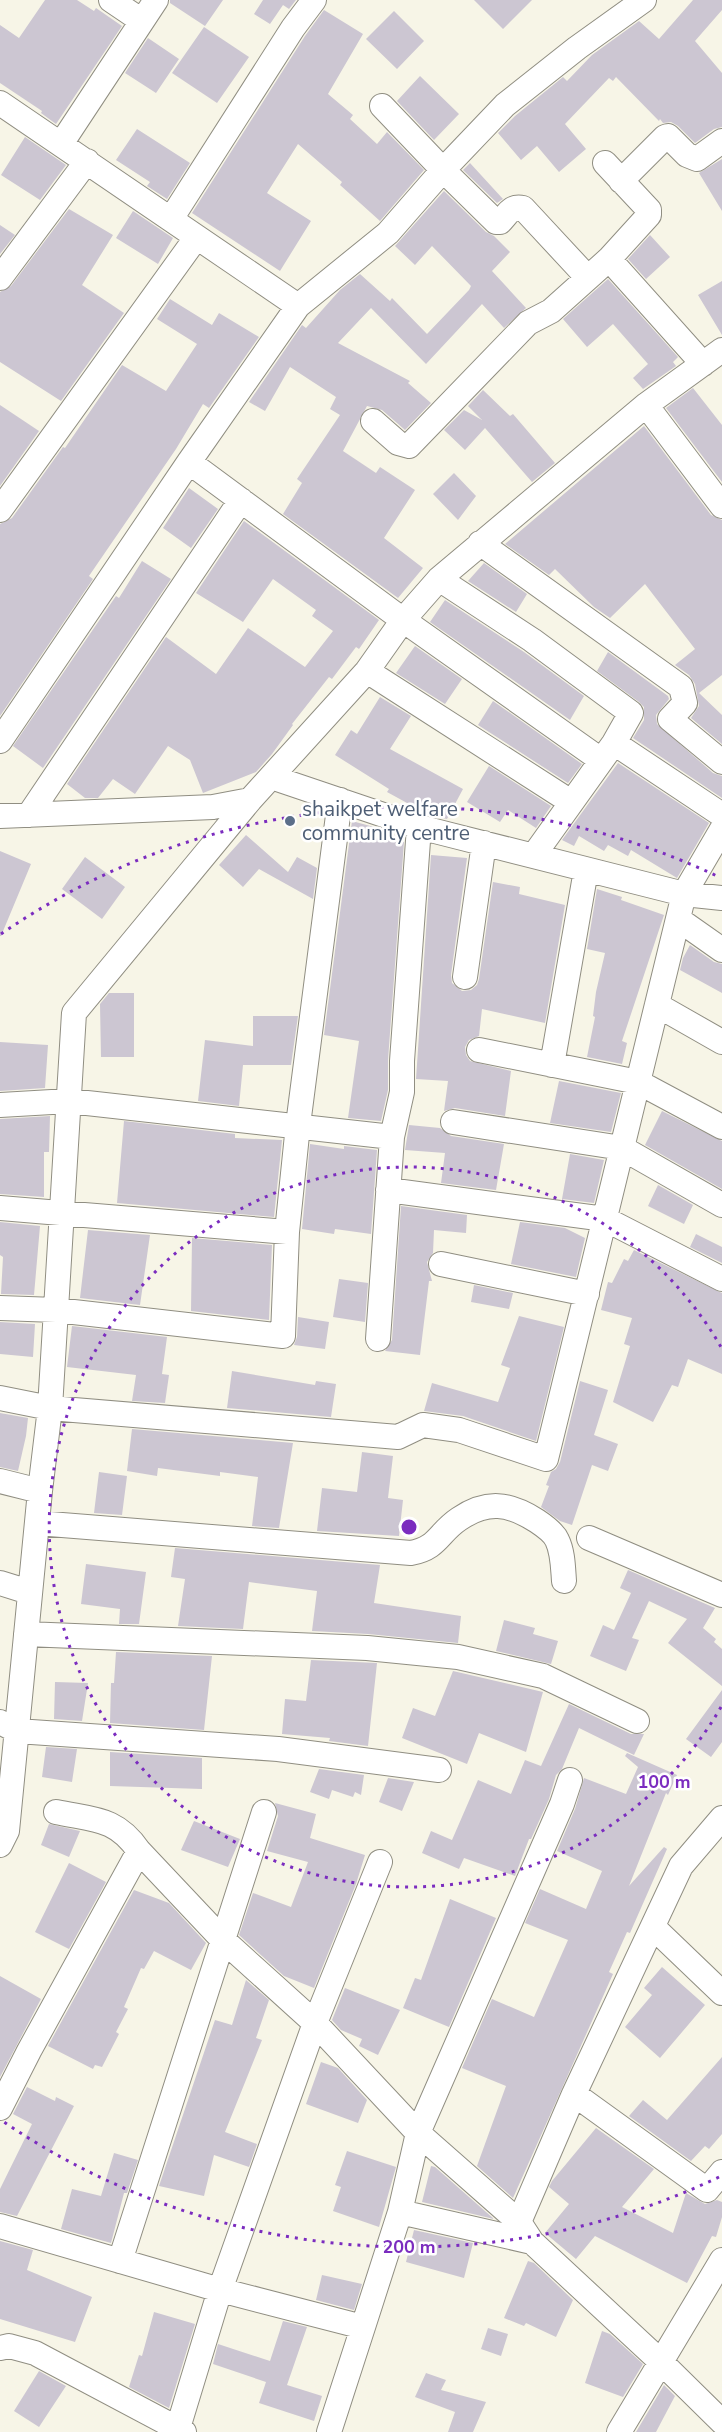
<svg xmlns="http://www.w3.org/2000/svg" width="722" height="2432" viewBox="0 0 722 2432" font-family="'Nunito Sans',sans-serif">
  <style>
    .building { fill: #ccc6d2 }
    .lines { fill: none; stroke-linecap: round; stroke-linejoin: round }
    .minor-casing { stroke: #908e82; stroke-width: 26 }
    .minor { stroke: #fff; stroke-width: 24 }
    .ring { fill: none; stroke: #7b2cbf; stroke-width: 3; stroke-dasharray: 3 6 }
    .service-dot { fill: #5c6f8a; stroke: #fff; stroke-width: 2 }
    .labels { text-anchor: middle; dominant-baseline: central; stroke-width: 5; stroke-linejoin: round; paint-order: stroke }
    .service-label { font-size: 21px; fill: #4e5e75; stroke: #fff; text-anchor: start }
    .centre { fill: #7b2cbf; stroke: #fff; stroke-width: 3 }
    .ring-label { font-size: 18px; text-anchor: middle; font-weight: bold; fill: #7b2cbf; stroke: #fff; stroke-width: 5; stroke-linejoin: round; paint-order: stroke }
  </style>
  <rect width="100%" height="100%" fill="#f7f5e7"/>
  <path class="building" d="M45 0H77L94 11 96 8 122 26 56 124 41 113 42 111 0 83V25L19 38Z
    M170 0H223L205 26 170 3Z
    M263 0H296L289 9 283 5 270 24 254 14Z
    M474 0H532L503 29Z
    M693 0H722V10L695 41 722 73V127L714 129 695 143 678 126 671 122 663 123 660 119 659 121 616 77 613 81 609 78 565 124 586 149 559 172 537 146 521 160 498 133 515 116 563 77 567 81 592 55 639 21 659 39Z
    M324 10 363 34 328 94 353 115 350 119 377 144 387 132 424 170 380 221 340 185 342 182 298 144 267 193 311 221 280 271 192 213 305 36Z
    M394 11 424 41 397 69 366 39Z
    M204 27 249 57 217 103 172 73Z
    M148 38 179 59 156 93 125 73Z
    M420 76 459 114 434 140 397 101Z
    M137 129 190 163 167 199 147 186 150 182 116 160Z
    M25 137 66 165 40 200 1 175Z
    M722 159V211L699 173Z
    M470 163 503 199 497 203 463 170Z
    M444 191 486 232 494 236 510 252 492 271 526 308 504 328 482 304 426 364 371 308 338 343 410 381 408 383 431 403 405 430 382 410 367 406 343 451 376 473 380 467 415 490 384 538 423 568 398 598 283 514 302 483 297 479 340 415 330 409 336 397 290 367 265 411 249 402 302 325 306 328 340 290 360 274 390 301 392 298 427 334 469 290 471 286 432 246 415 265 395 246Z
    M69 209 113 235 82 285 124 313 61 401 0 362V292L11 286Z
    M133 211 173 238 158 264 116 238Z
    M0 225 15 235 0 254Z
    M650 235 670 257 646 279 628 259Z
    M608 279 678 357 673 362 676 366 643 389 633 378 648 364 613 324 587 347 563 319Z
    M722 281V335L698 295Z
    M170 299 212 325 219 313 259 337 209 408 203 404 176 449 89 576 93 579 0 716V524L12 518 63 447 65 448 122 365 166 391 197 344 157 319Z
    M693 388 722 425V482L666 408Z
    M483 390 510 416 513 414 555 463 532 482 485 428 465 450 444 430 464 410 482 420 468 406Z
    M0 405 39 431 0 486Z
    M644 426 711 515 722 520V675L699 693 722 715V744L691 718 699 706 695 684 689 675 675 665 695 649 645 584 610 618 594 607 555 569 549 575 505 544Z
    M454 473 476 496 458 520 433 494Z
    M189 488 218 509 191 548 163 528Z
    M244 521 379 620 359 649 356 647 332 679 329 677 292 724 293 725 272 754 256 772 203 793 190 760 168 746 135 794 113 779 98 798H85L67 784 166 637 216 674 248 628 305 667 333 631 312 616 316 610 273 579 243 622 196 593Z
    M142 561 171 579 43 768 13 746 116 596 119 598Z
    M484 563 527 594 516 612 468 581Z
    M445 600 524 652 584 696 570 720 430 622Z
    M415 646 462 679 445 704 396 673Z
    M608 652 668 696 669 699 656 715 657 724 713 773 722 776V798L633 738 644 720V707L639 702 597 671Z
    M380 697 411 716 390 749 463 789 447 819 429 815 387 792 389 789 335 755 351 730 357 734Z
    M493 701 582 764 568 783 478 725Z
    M618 763 709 823 677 878 631 850 628 856 608 845 604 851 579 836 574 846 562 840Z
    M489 766 551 806 536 828 508 810 500 822 467 802Z
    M352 821 374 827 373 838 404 842 388 1060V1090L381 1121 348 1118 359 1041 324 1035Z
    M246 835 288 872 297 857 317 868 313 899 259 869 243 887 219 865Z
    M0 851 31 864 1 936H0Z
    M431 855 467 858 451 975 452 983 462 991 471 990 477 985 479 979 493 882 520 887 519 894 565 905 545 1023 482 1009 479 1036 469 1040 465 1047 466 1055 470 1061 511 1071 505 1116 455 1108 444 1111 448 1081 416 1079Z
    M85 857 125 887 102 919 62 889Z
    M597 889 622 897 621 900 664 915 622 1041 627 1043 622 1064 587 1057 595 1017 593 1016 596 992 605 953 587 949Z
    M690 945 714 962 722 964V993L680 970 683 958Z
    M109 993H134V1057H101L100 1004Z
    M253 1016H298L291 1065H243L239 1106 198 1101 205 1040 253 1046Z
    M0 1042 48 1045 45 1088 0 1091Z
    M559 1081 621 1093 611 1132 550 1123Z
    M662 1111 722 1141V1189L645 1145Z
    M50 1116 49 1152H44V1197L0 1194V1119Z
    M124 1121 235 1134V1138L282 1140 274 1217 117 1203Z
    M409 1125 440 1128 451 1136 504 1144 496 1190 441 1183 445 1153 405 1150Z
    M310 1144 344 1149V1146L377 1150 371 1234 335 1229 334 1234 302 1229Z
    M570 1154 604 1160 594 1203 562 1199Z
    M658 1185 693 1205 684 1224 648 1206Z
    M401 1206 467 1215 466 1233 434 1230 433 1253 427 1262 432 1281H429L420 1355 385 1351 392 1340Z
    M0 1222 40 1226 34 1295 1 1294 3 1257 0 1255Z
    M520 1222 565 1228 585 1238 576 1277 511 1264Z
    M88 1230 150 1235 140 1305 80 1298Z
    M696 1234 722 1247V1263L690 1247Z
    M192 1238 272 1245 269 1320 191 1311Z
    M634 1250 722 1293V1374L688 1359 678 1387 672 1385 653 1422 613 1402 630 1346 624 1344 632 1318 601 1310 608 1282 612 1283 624 1259 628 1261Z
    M339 1279 368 1283 365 1322 333 1317Z
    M474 1285 513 1293 509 1309 471 1302Z
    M519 1316 564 1327 536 1441 463 1416 424 1411 432 1383 498 1402 510 1368 501 1365Z
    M298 1317 329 1322 325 1349 294 1345 297 1337Z
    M0 1322 35 1324 33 1357 0 1354Z
    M72 1326 167 1337 162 1374 169 1375 165 1403 132 1401 136 1375 67 1367Z
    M232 1371 315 1385 316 1381 336 1384 331 1417 227 1408Z
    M580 1381 608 1390 594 1435 618 1444 608 1471 592 1465 572 1525 560 1521 541 1507 549 1486 546 1485 551 1472 556 1469 560 1462Z
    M0 1413 28 1418 26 1436 18 1471 0 1467Z
    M132 1429 293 1443 279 1528 252 1526 258 1477 220 1472V1476L158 1468 157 1476 127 1471Z
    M362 1452 393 1456 388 1498 403 1500 399 1536 317 1531 322 1488 357 1492Z
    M99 1472 127 1476 122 1515 94 1513Z
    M175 1548 380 1565 374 1603 461 1616 458 1643 368 1634 312 1631 317 1591 249 1582 243 1629 178 1626 185 1579 171 1577Z
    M86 1564 146 1572 139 1624H119L120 1609 81 1604Z
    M628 1570 715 1608 703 1628 716 1639 714 1642 722 1649V1686L668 1643 687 1619 649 1601 632 1638 639 1640 626 1671 590 1656 603 1625 614 1630 631 1593 620 1588Z
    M504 1620 535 1628 533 1634 558 1641 551 1664 496 1651Z
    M116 1652 212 1656 204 1730 110 1723 111 1683H114Z
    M311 1660 377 1663 368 1746 329 1741 330 1738 282 1734 285 1699 306 1701Z
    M453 1671 543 1692 526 1752 479 1733 467 1764 402 1738 413 1708 435 1716Z
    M55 1682 88 1683 82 1721 54 1719Z
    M722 1690V1742L711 1757 686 1739Z
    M569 1704 631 1734H644L634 1755 579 1728 562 1769 556 1775 549 1799 531 1839H529L515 1876 464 1858 459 1869 422 1853 431 1831 452 1840 478 1780 511 1794 525 1760 541 1766Z
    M46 1747 77 1749 72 1782 42 1777Z
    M110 1752 202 1758V1789L110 1786Z
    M627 1753 677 1775 668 1795 666 1793 629 1886 664 1847 667 1849 630 1933 627 1932 609 1972 613 1974 513 2198 477 2166 506 2086 462 2068 492 1999 534 2017 568 1940 525 1923 540 1889 586 1909 602 1871 557 1851 575 1809 584 1778 626 1794 638 1767 625 1756Z
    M319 1769 364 1775 361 1795 355 1792 353 1797 332 1790 329 1799 310 1792Z
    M388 1778 414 1782 402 1811 379 1802Z
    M275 1803 316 1814 310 1838 365 1855 356 1884 314 1988 284 1976 239 1935 253 1893 291 1907 308 1862 267 1851 278 1816Z
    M194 1821 240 1839 228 1867 181 1850Z
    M49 1824 80 1831 69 1857 41 1845Z
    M69 1863 106 1882 69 1949 35 1932Z
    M134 1890 169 1903 206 1943 191 1970 154 1951 144 1969 141 1968 124 2007 128 2009 116 2032 119 2034 102 2067 95 2065 93 2069 48 2046Z
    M450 1899 496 1918 449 2027 403 2008 415 1978 421 1980Z
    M662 1967 705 2005 660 2058 625 2027 652 1995 644 1988Z
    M0 1976 41 1999 0 2077Z
    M246 1980 269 2000 256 2038 262 2040 225 2132 257 2144 249 2167 214 2155 204 2196 159 2186 215 2020 232 2025Z
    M345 1988 400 2010 378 2055 359 2046 362 2039 341 2030 332 2020Z
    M722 2057V2134L709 2149 705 2146 691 2161 629 2116 643 2100 667 2120Z
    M321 2062 338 2068 367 2100 358 2123 306 2104Z
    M27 2087 55 2101 56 2097 74 2106 17 2216 0 2212V2189L32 2124 13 2114Z
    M596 2128 654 2169 622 2207 673 2233 686 2193 705 2204 717 2200 722 2202V2217L716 2237 712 2236 687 2283 595 2236 576 2259 545 2233 569 2204 549 2187 552 2181Z
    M347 2151 396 2167 379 2227 333 2211 341 2187 335 2185Z
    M114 2153 138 2160 127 2193H124L111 2243 61 2229 72 2189 101 2196Z
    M431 2166 435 2167 494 2219 422 2202Z
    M414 2230 473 2243 464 2278 406 2262Z
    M0 2241 33 2250 27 2270 92 2297 75 2342 0 2319Z
    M528 2261 534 2263 573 2300 556 2337 526 2323 524 2326 504 2318Z
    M322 2275 362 2284 354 2310 316 2300Z
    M154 2312 195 2324 169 2408 129 2387 139 2355 142 2356Z
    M283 2321 307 2327 287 2385 322 2396 314 2421 259 2403 266 2382 213 2364 218 2344 270 2361Z
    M488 2328 508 2334 501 2356 481 2349Z
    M602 2331 610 2334 643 2364 623 2397 585 2383Z
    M39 2371 66 2386 39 2427 14 2411Z
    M426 2373 446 2380 441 2390 486 2402 473 2432H448L455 2412 415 2397Z
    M664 2385 675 2396 656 2432H636Z"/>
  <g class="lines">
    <defs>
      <path id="minor" d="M111 0 142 21
        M0 103 298 306 189 462 0 741
        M382 106 443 170 505 105 577 48 644 0
        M61 144 156 0
        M621 181 665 137 668 136 687 155 697 159 722 141
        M171 219 293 28 314 0
        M609 259 703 364
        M0 278 87 161
        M298 306 388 233 443 170 496 222H500C508 214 511 205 523 208L588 278
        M646 405 722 506
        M373 421 398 443 409 446 528 323 551 311 609 259 649 215V210L605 163
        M189 462 403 620 601 760
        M0 510 196 238
        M480 543 681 687 685 703 670 719 722 762
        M439 579 532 640 631 713 614 743 534 855
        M367 671 571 802
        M614 743 722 815
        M271 777 419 827 684 894 722 898
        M29 815 241 500
        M0 816 213 807 250 800 367 671 403 620 439 579 646 405 722 350
        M678 919 722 950
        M465 977 484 843
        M657 1005 722 1042
        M479 1050 638 1082 722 1127
        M552 1065 586 870
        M0 1105 69 1101 392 1137
        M453 1122 622 1148 722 1205
        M388 1190 605 1219 722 1279
        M0 1208 287 1232
        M441 1264 587 1294
        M0 1308 56 1310 283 1336 287 1232 298 1125 340 800
        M378 1339 392 1137 402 1092V1061L419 827
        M0 1398 50 1408 398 1437 423 1425 459 1430 546 1459 684 894 722 829
        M0 1481 40 1491
        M37 1523 411 1553C438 1548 438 1533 459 1519 487 1500 509 1503 537 1521 543 1525 554 1533 557 1540 563 1552 563 1568 564 1581
        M589 1538 722 1595
        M0 1583 29 1592
        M26 1634 367 1648 458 1657 543 1676 637 1721
        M0 1722 17 1731 278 1749 439 1770
        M56 1812C93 1820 116 1817 139 1851L222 1939 315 2023 418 2133 519 2222 532 2242 660 2361 722 2422
        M0 1845 7 1831 40 1491 50 1408 74 1013 250 800
        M653 1927 722 1993
        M574 2094 707 2190 722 2172
        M0 2108 29 2051 139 1851
        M400 2212 532 2242
        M519 2222 574 2094 681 1866 722 1818
        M0 2226 220 2290 363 2327 400 2212 418 2133 562 1804 570 1780
        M120 2261 264 1812
        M0 2348 9 2346 35 2353 184 2432
        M178 2428 220 2290 315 2023 380 1862
        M329 2432 363 2327
        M619 2432 722 2260"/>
    </defs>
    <use href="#minor" class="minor-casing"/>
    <use href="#minor" class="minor"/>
  </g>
  <g class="ring">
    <path d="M721 1707A360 360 0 1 1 721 1347"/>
    <path d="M719 2177A720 720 0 0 1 1 2120M1 934A720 720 0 0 1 719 877"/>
  </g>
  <circle class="service-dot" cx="290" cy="821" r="6"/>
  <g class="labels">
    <g class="service-label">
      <text x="302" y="809">shaikpet welfare<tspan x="302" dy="24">community centre</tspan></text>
    </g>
  </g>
  <circle cx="409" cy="1527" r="9" class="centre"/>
  <g class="ring-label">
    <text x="664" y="1788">100 m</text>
    <text x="409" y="2253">200 m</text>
  </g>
</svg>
